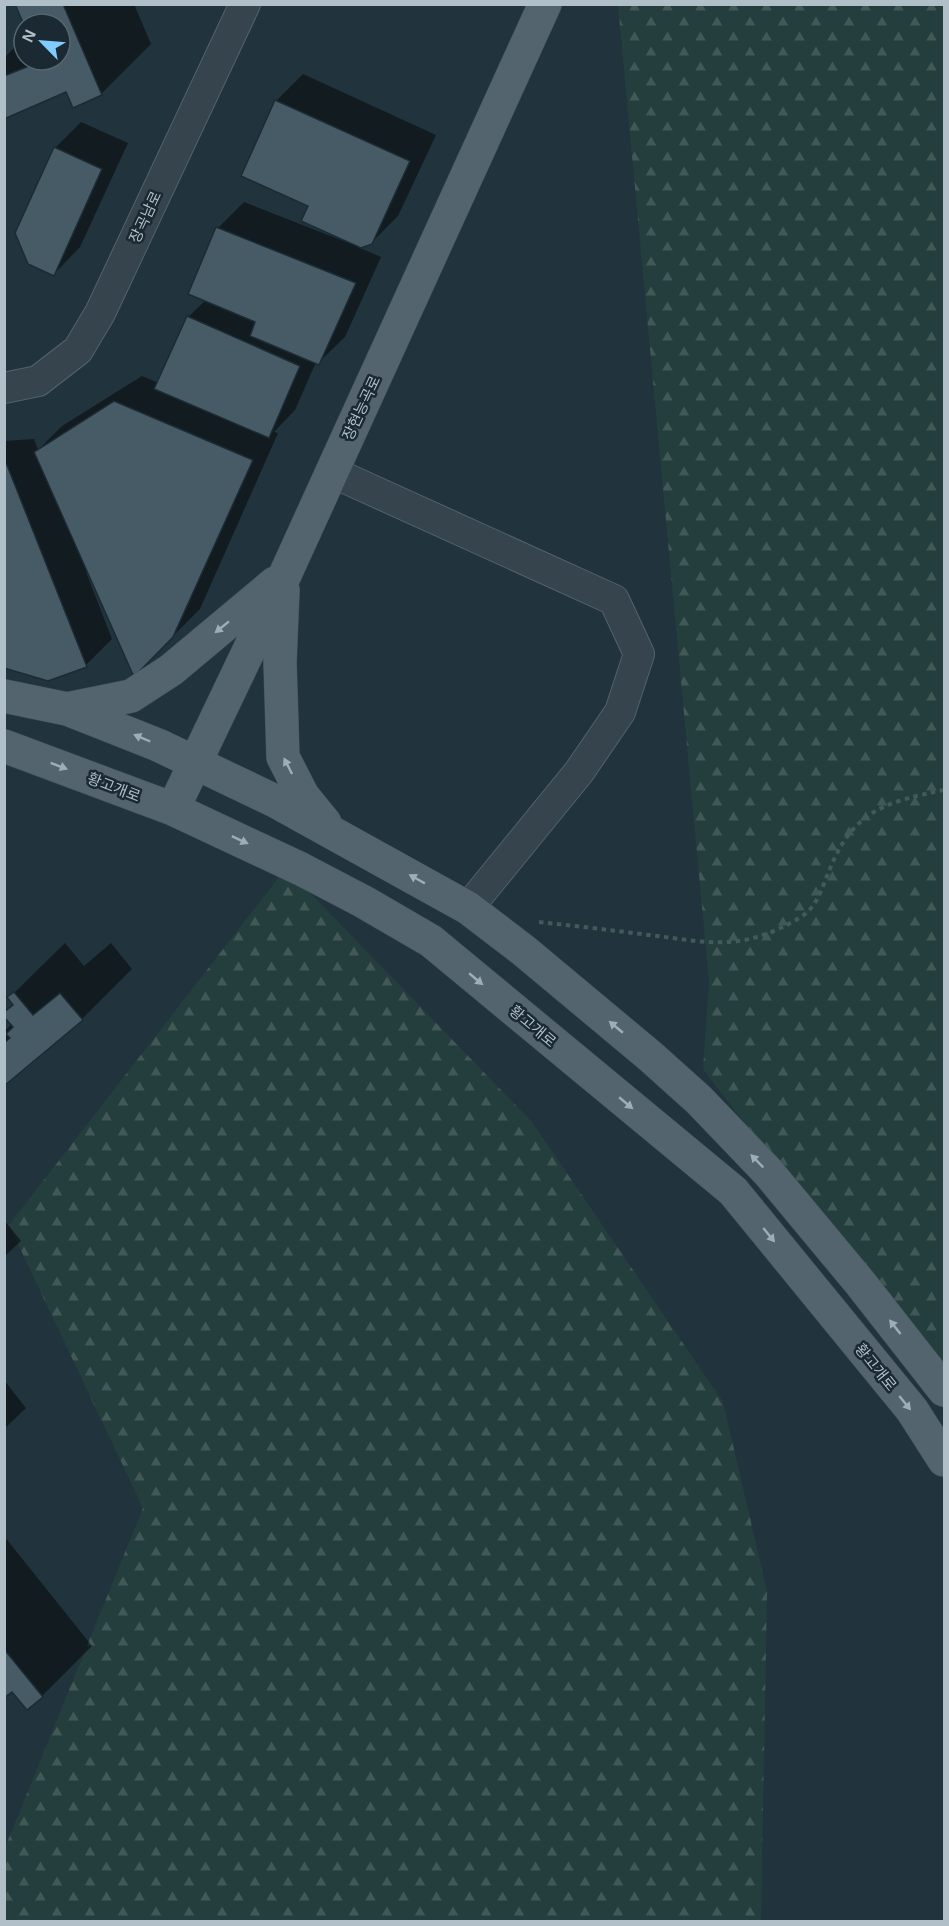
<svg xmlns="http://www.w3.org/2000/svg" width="949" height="1926" viewBox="0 0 949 1926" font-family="Arial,'Noto Sans KR',sans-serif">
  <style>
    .forest { fill: url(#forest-firs) }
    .shadow { fill: #0007 }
    .building { fill: #475b67; stroke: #1c2b34; stroke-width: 1.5 }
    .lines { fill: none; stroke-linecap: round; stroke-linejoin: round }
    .minor-casing { stroke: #53626b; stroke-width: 32 }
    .major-casing { stroke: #415059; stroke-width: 34 }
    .path { stroke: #415b58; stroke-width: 4; stroke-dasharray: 4.5 4.5; stroke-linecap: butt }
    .minor { stroke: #35444d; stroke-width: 30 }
    .major { stroke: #53646e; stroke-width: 33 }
    .oneway { fill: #9eadb7 }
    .labels { text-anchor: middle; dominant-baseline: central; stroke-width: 5; stroke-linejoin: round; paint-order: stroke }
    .street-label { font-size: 15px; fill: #b1bfc9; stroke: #1a2932 }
  </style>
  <defs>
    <pattern id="forest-firs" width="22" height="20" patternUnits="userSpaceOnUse" patternTransform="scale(1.5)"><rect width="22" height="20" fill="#233e3c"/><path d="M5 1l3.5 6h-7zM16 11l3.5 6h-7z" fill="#415857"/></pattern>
  </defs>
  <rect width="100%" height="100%" fill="#21333d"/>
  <path class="forest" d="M618 5H944V1382L703 1069 709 982Z
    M286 868 532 1122 723 1402 767 1591 761 1921H5L4 1850 143 1508 9 1225Z"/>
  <path class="shadow" d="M16 4H134L151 44 101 94 67 90 4 118V58L20 42V40L24 36V60H60V24H32Z
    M303 74 436 135 398 216 371 243 358 247 381 257 345 337 318 363 316 362 295 410 274 432 278 433 200 609 160 649 88 571 86 572 112 639 86 665 4 666V441L34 439 38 450 62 426 142 376 159 383 188 317 206 300 218 228 244 202 346 242 347 240 310 206 243 175 277 100Z
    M81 122 128 143 80 247 54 274 55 148Z
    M65 943 84 966 111 943 132 969 82 1019 4 1084V1026L7 1029 12 1024 14 1004 9 998Z
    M4 1220 21 1241 4 1257Z
    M4 1380 26 1408 4 1429Z
    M4 1536 92 1646 42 1696 12 1690 4 1696Z"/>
  <path class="building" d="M15 4H63L102 95 73 108 66 92 4 119V76L29 66 27 60H60V24H30L29 22 24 25Z
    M275 100 410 161 372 244 361 248 301 221 308 206 241 176Z
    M54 147 102 169 54 276 28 264 15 233Z
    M216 227 356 283 319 365 250 336 255 322 188 294Z
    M187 316 300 366 269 438 154 389Z
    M114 401 253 460 173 637 134 677 34 452Z
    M4 465H7L87 667 48 681 4 668Z
    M14 992 33 1015 60 993 83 1020 4 1086V1043L10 1038 6 1034 13 1027 4 1017V1012L13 1005 7 997Z
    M4 1649 43 1697 27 1710 12 1692 4 1698Z"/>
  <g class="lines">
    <defs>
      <path id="minor" d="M4 388 38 381 78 350 100 313 245 4
        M332 472 614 600 639 654 620 712 579 772 468 908"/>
      <path id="major" d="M283 590 280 662 283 757 303 796 325 823
        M4 696 67 709 158 745 275 801 468 908 523 950 650 1056 699 1100 768 1172 861 1284 944 1390
        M67 709 131 696 171 670 275 583
        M4 746 173 809 301 869 364 902 431 941 733 1191 912 1410 944 1460
        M173 809 284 577 545 4"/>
    </defs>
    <use href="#minor" class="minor-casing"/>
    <use href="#major" class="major-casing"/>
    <path class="path" d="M539 922C578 926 617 931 657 936 683 939 711 945 738 941 758 939 789 926 805 914 818 904 823 885 829 871 853 810 886 802 944 790"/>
    <use href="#minor" class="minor"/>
    <use href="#major" class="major"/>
  </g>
  <defs><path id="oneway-solid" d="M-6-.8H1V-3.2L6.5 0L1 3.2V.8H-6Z" transform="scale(1.5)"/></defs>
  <g class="oneway">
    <use href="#oneway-solid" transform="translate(222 627) rotate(141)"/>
    <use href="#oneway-solid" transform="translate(142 738) rotate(-157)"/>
    <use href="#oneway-solid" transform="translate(59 766) rotate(21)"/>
    <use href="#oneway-solid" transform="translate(288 766) rotate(-117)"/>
    <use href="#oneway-solid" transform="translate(240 840) rotate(25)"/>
    <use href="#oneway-solid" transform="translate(417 879) rotate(-151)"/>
    <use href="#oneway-solid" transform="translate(476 979) rotate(40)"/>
    <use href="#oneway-solid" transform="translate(616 1027) rotate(-140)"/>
    <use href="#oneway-solid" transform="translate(626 1103) rotate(40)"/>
    <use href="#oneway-solid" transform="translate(757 1161) rotate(-134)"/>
    <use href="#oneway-solid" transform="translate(769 1235) rotate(51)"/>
    <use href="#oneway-solid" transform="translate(895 1327) rotate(-128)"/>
    <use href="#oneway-solid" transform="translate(905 1403) rotate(51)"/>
  </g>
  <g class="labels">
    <g class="street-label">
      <text transform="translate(145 217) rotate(-65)">장곡남로</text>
      <text transform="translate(361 408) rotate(-65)">장현능곡로</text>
      <text transform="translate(114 787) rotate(21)">황고개로</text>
      <text transform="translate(533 1026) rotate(40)">황고개로</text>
      <text transform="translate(876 1367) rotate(51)">황고개로</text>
    </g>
  </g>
  <rect width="949" height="1926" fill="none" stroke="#b1bfc9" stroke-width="12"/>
  <g transform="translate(42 42) rotate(295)"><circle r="28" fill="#1a2932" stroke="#56656e" stroke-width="1.5"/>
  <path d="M0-4.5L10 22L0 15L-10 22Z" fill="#80cbff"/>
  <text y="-9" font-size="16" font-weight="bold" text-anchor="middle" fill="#b1bfc9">N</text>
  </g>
</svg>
